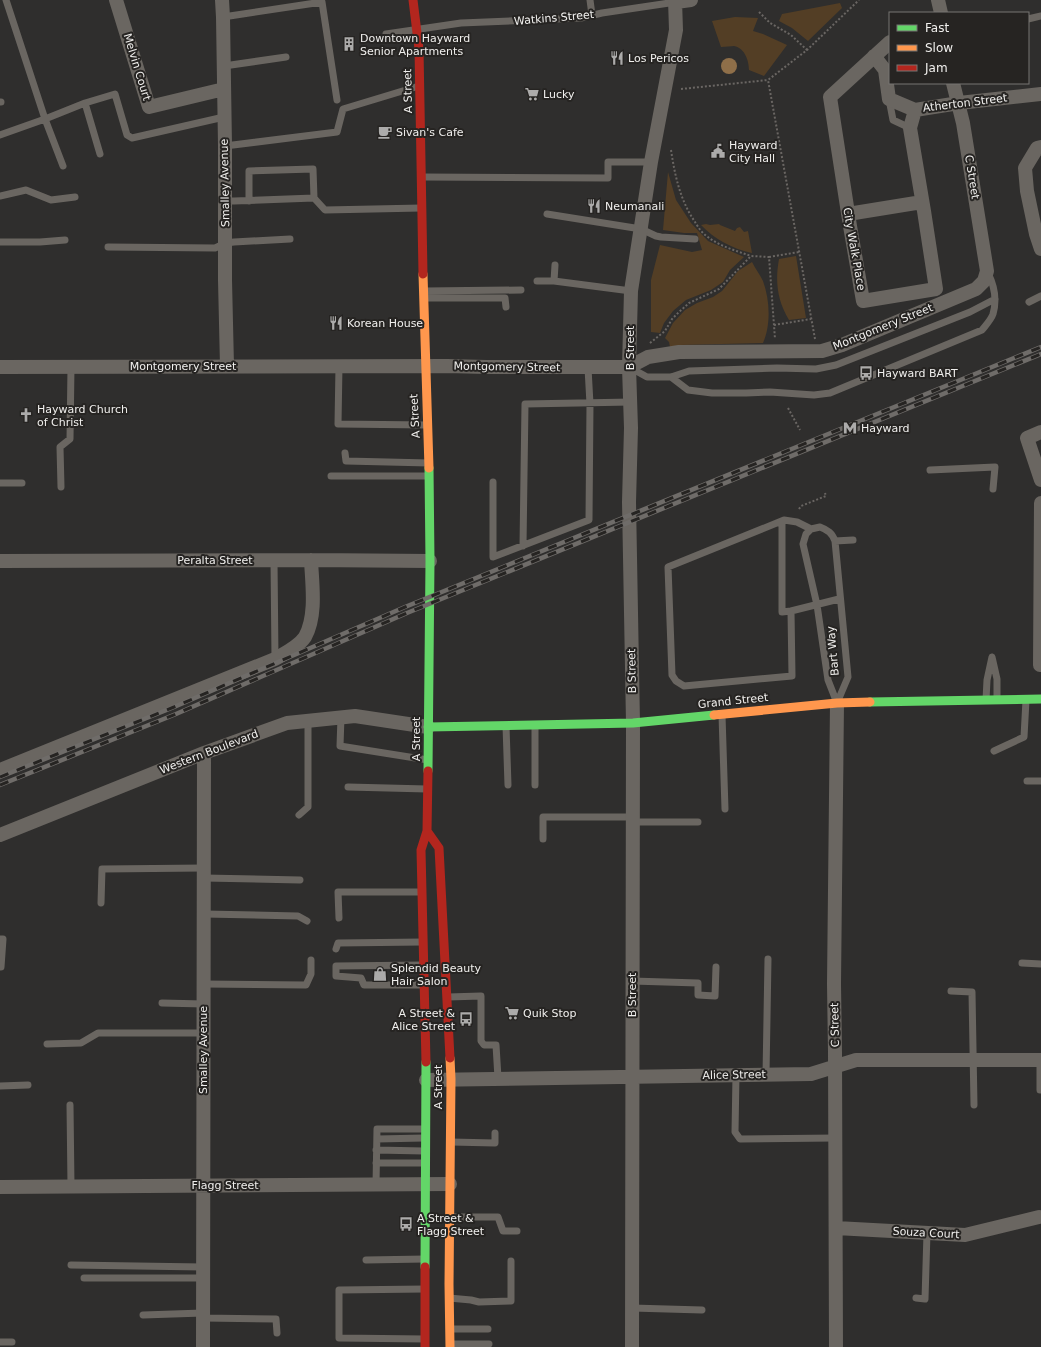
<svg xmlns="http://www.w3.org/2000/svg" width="1041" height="1347" viewBox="0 0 1041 1347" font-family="'DejaVu Sans',sans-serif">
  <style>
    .green { fill: #533e25 }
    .water { fill: #8f6f49 }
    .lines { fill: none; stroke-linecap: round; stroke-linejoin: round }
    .path { stroke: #6a6663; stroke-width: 2; stroke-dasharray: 2 2; stroke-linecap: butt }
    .lane { stroke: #6a6661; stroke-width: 7 }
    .street { stroke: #6a6661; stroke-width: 14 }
    .fast { stroke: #63d668; stroke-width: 9 }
    .slow { stroke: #ff974d; stroke-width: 9 }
    .jam { stroke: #b3261e; stroke-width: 9 }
    .rail-casing { stroke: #6f6c69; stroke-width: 4.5 }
    .rail { stroke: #262422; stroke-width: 3; stroke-dasharray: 9; stroke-linecap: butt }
    .labels { text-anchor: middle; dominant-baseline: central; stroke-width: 4; stroke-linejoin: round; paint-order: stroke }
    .street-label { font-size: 11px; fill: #f0efed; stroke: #262422 }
    .poi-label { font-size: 11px; fill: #f0efed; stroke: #262422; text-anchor: start }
  </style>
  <rect width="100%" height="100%" fill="#2f2e2d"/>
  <path class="green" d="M840 3 842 8 808 41 792 28 779 21 782 14Z
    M735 17 758 18 753 31 763 34 787 45 764 76 749 70C749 61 745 48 734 46 731 46 726 47 721 47L712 21Z
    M668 172 676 200 691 223 708 241 744 257 730 270 723 282 711 290 686 300 673 311 664 323 660 333 651 332V280L660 245 692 252 702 250 697 233H684L663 230Z
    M706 224 710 225 719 224 720 225 735 231 737 228 740 227 744 232 748 231 752 253C733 249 714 239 701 225Z
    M796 256 806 318 789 320C777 300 775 281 779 259Z
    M752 262C755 268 760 275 763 281 770 300 771 325 763 343L681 345 670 347 669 342 665 338 673 323 685 310 697 303 713 297 722 291 738 271Z"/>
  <path class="water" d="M721 66a8 8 0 1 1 16 0a8 8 0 1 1-16 0Z"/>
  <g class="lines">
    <path class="path" d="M759 12 770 23 791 35 807 50
      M681 89 768 80
      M671 150C675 176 680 200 695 222 697 225 699 229 702 232 715 245 734 250 751 256
      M769 257 799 252
      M774 325 811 319
      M815 339 768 80 807 50 859 0
      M650 343 665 331 672 319 679 312 689 303 719 289 751 256 769 257 775 339
      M788 408 800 430
      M799 509 801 506 826 496 825 493"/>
    <path class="lane" d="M6 0 45 119 85 103 115 94 127 135 132 138 224 117
      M590 0 592 15
      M223 17 322 2 337 100
      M1028 19 1041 16
      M386 34 461 23 581 18 602 13 676 2
      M224 66 286 57
      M889 99 893 120 910 128
      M0 102H1
      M85 103 100 154
      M0 135 45 119 63 166
      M225 146 337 132 343 109 419 86
      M423 177 608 178V162H651
      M0 196 26 190 51 200 75 197
      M314 198 325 210 421 208
      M225 201H234L314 198 313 169 249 171V201
      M547 214 641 229 656 236 661 237 695 239
      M0 242H40L65 240
      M108 247 215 248 226 243 234 242 290 239
      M555 265 554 281 631 291
      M537 281H554
      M425 291 521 290
      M425 298H505L506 307
      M1029 302 1041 296
      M339 366 338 424 427 425
      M629 367 647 377H671L689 371 777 368 816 369 836 365 970 312 995 299
      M671 377 688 390 712 393H746L770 392 814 395 830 393 982 330C985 326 991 320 993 314 997 300 994 285 988 273
      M345 453 346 461 429 463
      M930 470 995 467 993 489
      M331 476H429
      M493 482V557L589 520 590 404 588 368
      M0 483H22
      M61 487 60 447 70 439 71 367
      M782 521V612L791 611
      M820 527C828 530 832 533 835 541L848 677 837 703 828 680 817 605 803 544 806 534 811 529Z
      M811 529 797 522 784 520 668 567 672 675 676 681 684 686 792 676 791 611 839 599
      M835 541 853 540
      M523 546 525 404 631 402
      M274 560 275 659
      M986 700 987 680 992 657 997 679V699
      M722 715 725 809
      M341 717 340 746 428 760
      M535 725V785
      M506 726 508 785
      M994 751 1024 737 1026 700
      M1027 781H1041
      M348 787 427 789
      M299 815 308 807V721
      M632 822H698
      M543 839V817H632
      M204 878 300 880
      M101 903 102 869 204 868
      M204 914 298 916 307 921
      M339 918 338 892H421
      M0 939H3L1 967H0
      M336 949 338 943 422 942
      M1022 963 1041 964
      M632 981 698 983V995L715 996 716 967
      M203 984 306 985 311 974V960
      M422 985H364L361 978 336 976V966L423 965
      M951 991 972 992 974 1105
      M448 997 481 996V1041L484 1045H496L498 1078
      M162 1003 204 1004
      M47 1044 81 1043 98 1033H203
      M736 1075 735 1132 740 1139 836 1138
      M766 1075 768 959
      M0 1086 28 1085
      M1040 1090V1060
      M70 1105 71 1186
      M377 1139 424 1138
      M451 1142 495 1143V1133
      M376 1150 424 1151
      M376 1163H424
      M376 1185 377 1129H425
      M450 1217H498L503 1231H517
      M366 1260 425 1259
      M71 1265 203 1267
      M84 1278H203
      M449 1298 471 1300 479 1302 511 1301V1261
      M916 1298 925 1299 927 1233
      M632 1308 702 1310
      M143 1315 203 1313
      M203 1318 276 1319 277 1333
      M450 1329H488
      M425 1339 339 1338V1290L425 1289
      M0 1342H12
      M450 1344H489"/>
    <path class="street" d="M116 0 149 107 224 89
      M222 0 223 17 225 146V280L227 366
      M938 0 941 13
      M676 2 691 0
      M890 42 830 97 850 226 863 301 936 289 924 211 910 128 915 110
      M874 56 885 70 889 99 915 110 959 103 1041 94
      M1041 147 1037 148 1025 168 1027 191 1036 234 1041 249
      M848 214 922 202
      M0 367 447 366 487 367H629L648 357 679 352 822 351 842 345 976 289 984 281 987 271 963 123 953 83
      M1041 432 1027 438 1041 480
      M0 561 311 560 430 561
      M1040 665 1041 503
      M0 770 275 659C285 653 298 647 305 637 317 616 312 583 311 560
      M0 835 204 753 287 723 355 716 428 727
      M426 1080 811 1074 856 1060H1041
      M0 1187 450 1184
      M836 1228 965 1235 1039 1217
      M203 1347 204 753
      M632 1347 633 723 629 502 631 428 629 367 631 291 651 162 676 30 675 0
      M836 1347 835 1052 834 984 837 703"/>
    <path class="fast" d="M870 702 1041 699
      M428 727 633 723 714 715
      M428 771 430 561 429 468
      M425 1267 426 1062"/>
    <path class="slow" d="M423 274 429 468
      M714 715 837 703 870 702
      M450 1058 451 1079 449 1284 450 1347"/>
    <path class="jam" d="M413 0 419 49 423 274
      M427 831 439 848 450 1058
      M426 1062 421 850 427 831 428 771
      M425 1347V1267"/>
    <defs>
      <path id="rail" d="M0 777 174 707 405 607 1041 347
        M0 785 176 714 407 613 1041 354"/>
    </defs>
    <use href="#rail" class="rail-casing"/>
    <use href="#rail" class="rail"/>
  </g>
  <defs>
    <symbol id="building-bare" viewBox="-9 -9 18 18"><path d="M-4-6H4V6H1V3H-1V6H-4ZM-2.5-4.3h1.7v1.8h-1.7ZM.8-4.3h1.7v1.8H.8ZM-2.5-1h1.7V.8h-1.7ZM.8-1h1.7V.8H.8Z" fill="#acabaa" stroke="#262422" stroke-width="2.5" paint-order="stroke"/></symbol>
    <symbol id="restaurant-bare" viewBox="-9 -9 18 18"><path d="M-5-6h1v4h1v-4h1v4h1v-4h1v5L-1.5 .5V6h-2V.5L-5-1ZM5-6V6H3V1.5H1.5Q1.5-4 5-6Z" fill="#acabaa" stroke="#262422" stroke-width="2.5" paint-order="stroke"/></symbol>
    <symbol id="supermarket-bare" viewBox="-9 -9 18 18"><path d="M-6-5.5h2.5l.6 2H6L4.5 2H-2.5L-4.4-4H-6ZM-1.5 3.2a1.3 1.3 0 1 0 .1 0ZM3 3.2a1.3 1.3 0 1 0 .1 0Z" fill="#acabaa" stroke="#262422" stroke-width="2.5" paint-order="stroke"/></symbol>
    <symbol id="cafe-bare" viewBox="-9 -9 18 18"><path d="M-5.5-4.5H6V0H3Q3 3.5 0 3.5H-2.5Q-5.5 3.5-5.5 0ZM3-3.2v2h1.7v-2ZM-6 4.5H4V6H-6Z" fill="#acabaa" stroke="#262422" stroke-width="2.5" paint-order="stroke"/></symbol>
    <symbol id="civic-bare" viewBox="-9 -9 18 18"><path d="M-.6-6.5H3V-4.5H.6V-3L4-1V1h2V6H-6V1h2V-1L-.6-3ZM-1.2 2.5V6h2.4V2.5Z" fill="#acabaa" stroke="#262422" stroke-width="2.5" paint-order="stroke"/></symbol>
    <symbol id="bus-bare" viewBox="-9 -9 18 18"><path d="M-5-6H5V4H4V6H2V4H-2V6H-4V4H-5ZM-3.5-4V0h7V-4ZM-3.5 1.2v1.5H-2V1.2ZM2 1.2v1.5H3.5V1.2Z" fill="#acabaa" stroke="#262422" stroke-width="2.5" paint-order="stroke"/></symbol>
    <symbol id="church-bare" viewBox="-9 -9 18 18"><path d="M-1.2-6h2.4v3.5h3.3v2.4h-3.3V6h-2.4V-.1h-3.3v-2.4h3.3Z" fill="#acabaa" stroke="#262422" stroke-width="2.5" paint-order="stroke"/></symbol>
    <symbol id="metro-bare" viewBox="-9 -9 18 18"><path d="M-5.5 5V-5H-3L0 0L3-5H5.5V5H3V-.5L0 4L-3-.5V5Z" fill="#acabaa" stroke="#262422" stroke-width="2.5" paint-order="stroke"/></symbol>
    <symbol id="shop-bare" viewBox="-9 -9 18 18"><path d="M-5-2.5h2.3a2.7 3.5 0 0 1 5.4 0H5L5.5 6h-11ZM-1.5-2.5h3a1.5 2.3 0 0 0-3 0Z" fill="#acabaa" stroke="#262422" stroke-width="2.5" paint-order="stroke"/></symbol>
  </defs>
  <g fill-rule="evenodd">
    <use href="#building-bare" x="339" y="34" width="20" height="20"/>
    <use href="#restaurant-bare" x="607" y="48" width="20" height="20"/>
    <use href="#supermarket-bare" x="522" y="84" width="20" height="20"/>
    <use href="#cafe-bare" x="375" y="122" width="20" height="20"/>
    <use href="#civic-bare" x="708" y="141" width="20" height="20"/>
    <use href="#restaurant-bare" x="584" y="196" width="20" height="20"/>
    <use href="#restaurant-bare" x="326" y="313" width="20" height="20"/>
    <use href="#bus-bare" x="856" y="363" width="20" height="20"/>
    <use href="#church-bare" x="16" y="405" width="20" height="20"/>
    <use href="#metro-bare" x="840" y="418" width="20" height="20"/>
    <use href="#shop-bare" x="370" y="964" width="20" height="20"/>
    <use href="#supermarket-bare" x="502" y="1003" width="20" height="20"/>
    <use href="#bus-bare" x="456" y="1009" width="20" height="20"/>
    <use href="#bus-bare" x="396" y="1214" width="20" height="20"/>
  </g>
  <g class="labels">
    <g class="street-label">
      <text transform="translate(554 18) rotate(-5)">Watkins Street</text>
      <text transform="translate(137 67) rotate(73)">Melvin Court</text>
      <text transform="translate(408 91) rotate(-91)">A Street</text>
      <text transform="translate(965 103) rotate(-7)">Atherton Street</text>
      <text transform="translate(972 177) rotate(81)">C Street</text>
      <text transform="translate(225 183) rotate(-91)">Smalley Avenue</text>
      <text transform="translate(854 249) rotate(80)">City Walk Place</text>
      <text transform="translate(883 327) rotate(-22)">Montgomery Street</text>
      <text transform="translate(630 348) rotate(-90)">B Street</text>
      <text x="183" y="366">Montgomery Street</text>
      <text transform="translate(507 367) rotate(1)">Montgomery Street</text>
      <text transform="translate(415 416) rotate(-93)">A Street</text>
      <text x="215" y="560">Peralta Street</text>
      <text transform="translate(833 651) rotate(-95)">Bart Way</text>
      <text transform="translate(632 671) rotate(-91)">B Street</text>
      <text transform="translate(733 701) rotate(-6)">Grand Street</text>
      <text transform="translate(416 739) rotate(-90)">A Street</text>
      <text transform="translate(209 752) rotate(-21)">Western Boulevard</text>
      <text transform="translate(632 995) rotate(-90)">B Street</text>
      <text transform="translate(835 1025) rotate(-91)">C Street</text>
      <text transform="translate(203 1050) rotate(-90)">Smalley Avenue</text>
      <text transform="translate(734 1075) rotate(-1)">Alice Street</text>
      <text transform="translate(438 1087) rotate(-90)">A Street</text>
      <text x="225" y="1185">Flagg Street</text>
      <text transform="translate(926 1233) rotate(3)">Souza Court</text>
    </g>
    <g class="poi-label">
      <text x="360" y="38">Downtown Hayward<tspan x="360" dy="13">Senior Apartments</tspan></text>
      <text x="628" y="58">Los Pericos</text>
      <text x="543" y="94">Lucky</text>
      <text x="396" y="132">Sivan's Cafe</text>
      <text x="729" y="145">Hayward<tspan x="729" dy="13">City Hall</tspan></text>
      <text x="605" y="206">Neumanali</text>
      <text x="347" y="323">Korean House</text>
      <text x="877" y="373">Hayward BART</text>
      <text x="37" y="409">Hayward Church<tspan x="37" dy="13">of Christ</tspan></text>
      <text x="861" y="428">Hayward</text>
      <text x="391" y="968">Splendid Beauty<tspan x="391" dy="13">Hair Salon</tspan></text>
      <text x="455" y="1013" text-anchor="end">A Street &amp;<tspan x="455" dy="13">Alice Street</tspan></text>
      <text x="523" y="1013">Quik Stop</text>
      <text x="417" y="1218">A Street &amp;<tspan x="417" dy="13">Flagg Street</tspan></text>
    </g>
  </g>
  <rect x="889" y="12" width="140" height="72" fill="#262422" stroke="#777573"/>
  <rect x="897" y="25" width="20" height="6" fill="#63d668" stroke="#777573"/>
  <text x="925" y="32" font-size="12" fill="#f0efed">Fast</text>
  <rect x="897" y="45" width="20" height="6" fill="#ff974d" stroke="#777573"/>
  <text x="925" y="52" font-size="12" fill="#f0efed">Slow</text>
  <rect x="897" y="65" width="20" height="6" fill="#b3261e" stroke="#777573"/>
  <text x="925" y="72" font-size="12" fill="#f0efed">Jam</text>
</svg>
